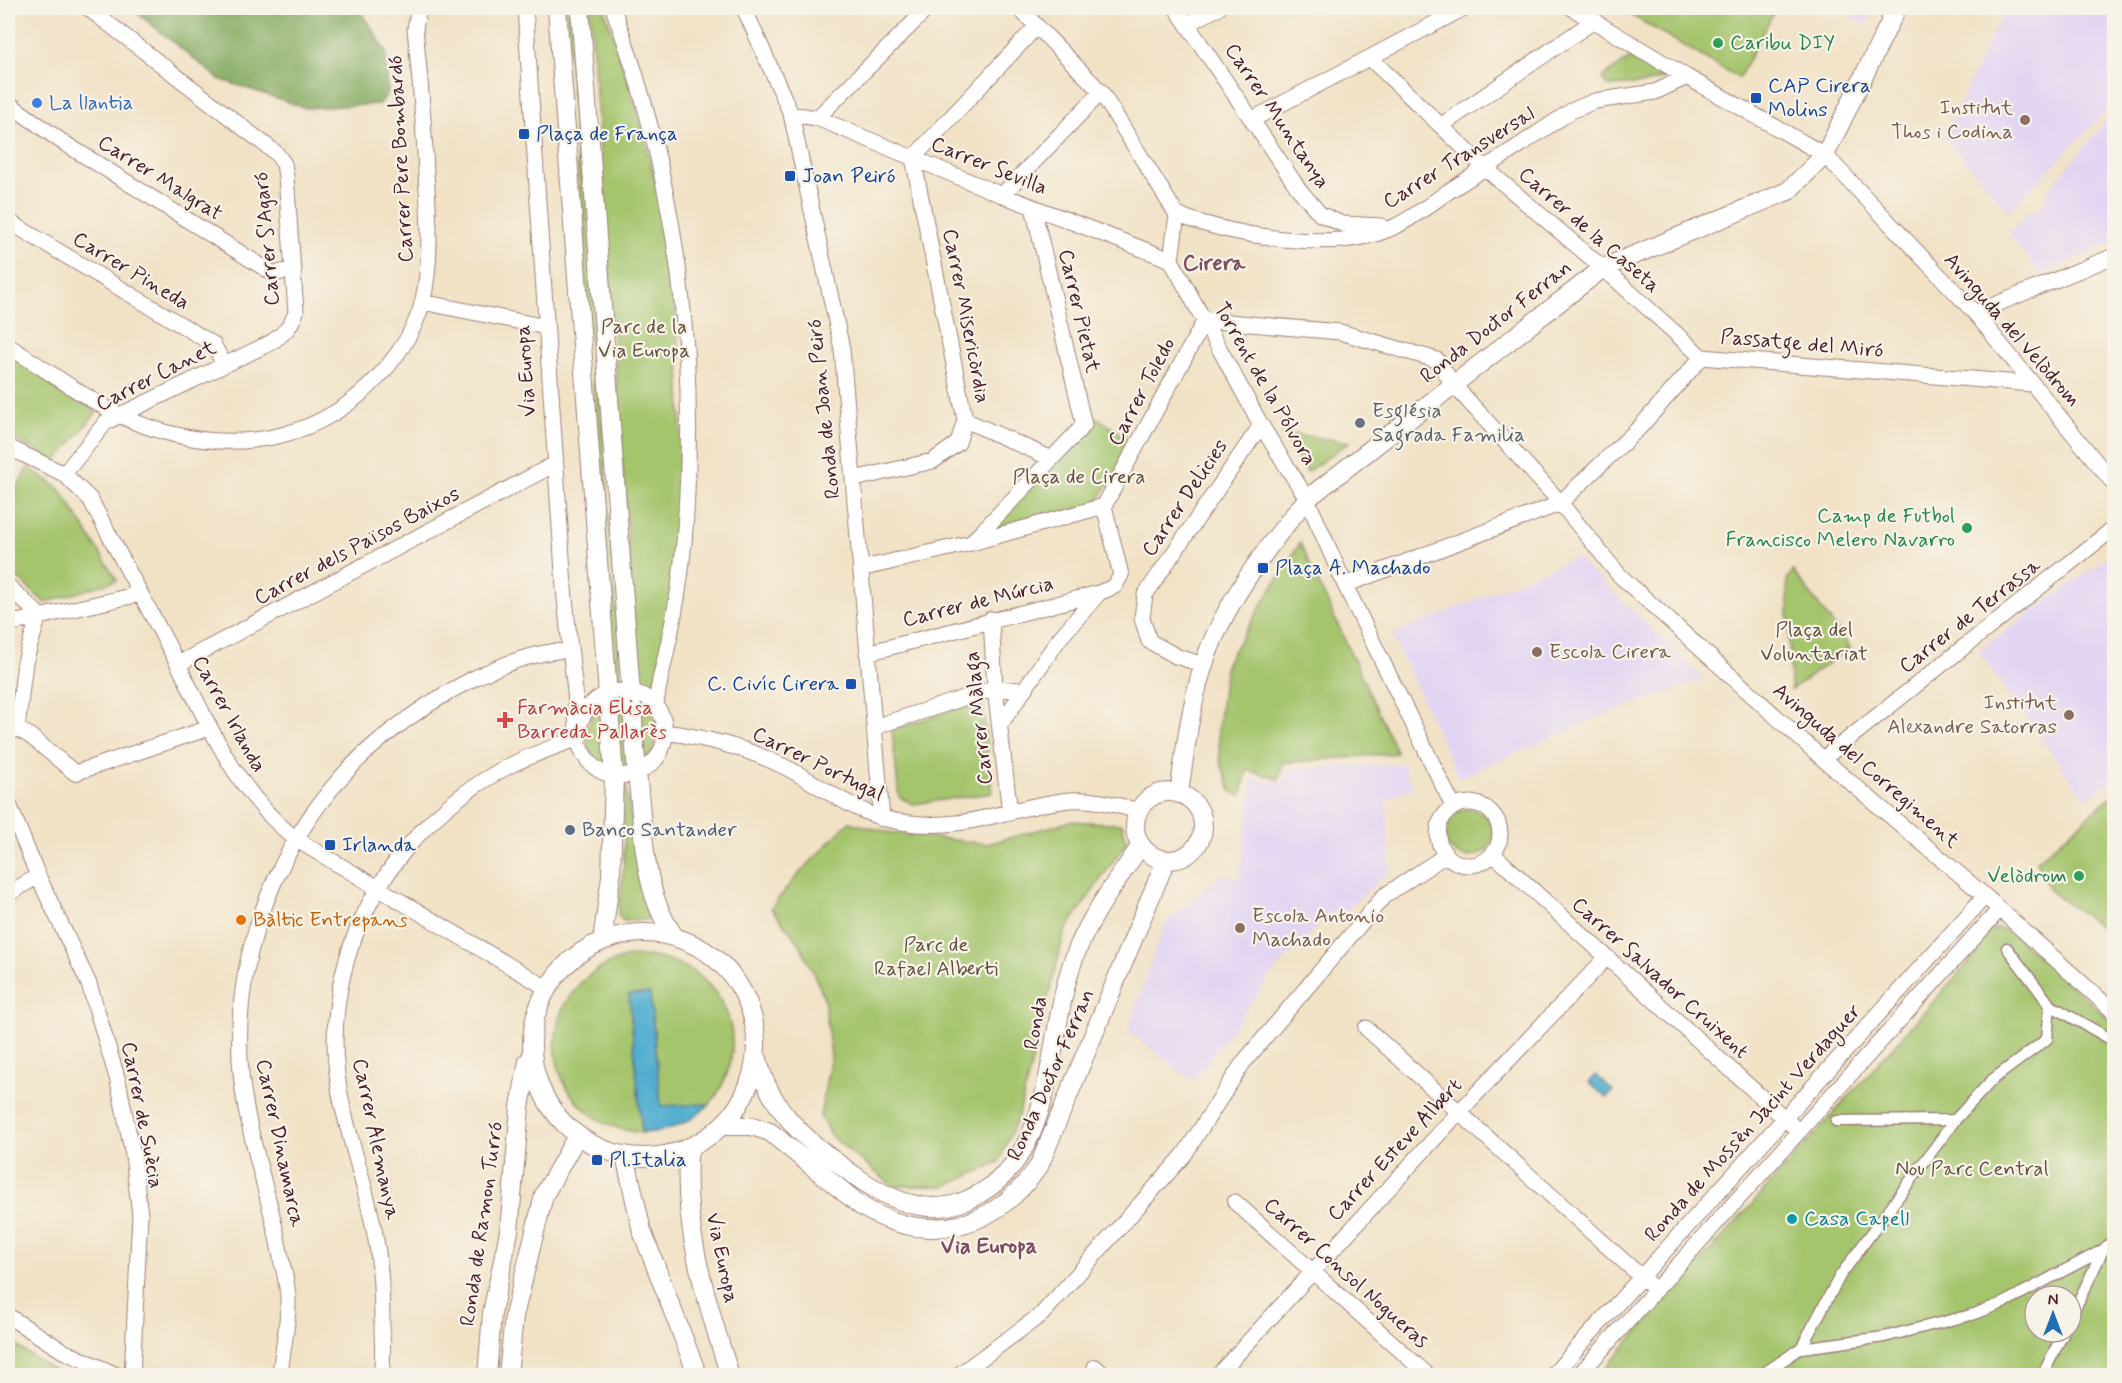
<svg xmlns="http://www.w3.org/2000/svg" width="2122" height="1383" viewBox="0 0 2122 1383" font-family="Mynerve,sans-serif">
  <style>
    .built { fill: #e2d4f3 }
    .green { fill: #a5c56d; stroke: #78724c; stroke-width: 1.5; fill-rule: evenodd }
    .forest { fill: #84aa60; stroke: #676446; stroke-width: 1.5 }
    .water { fill: #51adcf; stroke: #4e667d; stroke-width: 1.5 }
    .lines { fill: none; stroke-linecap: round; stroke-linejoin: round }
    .pedestrian-casing { stroke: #9e8078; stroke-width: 13 }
    .minor-casing { stroke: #9e8078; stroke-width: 17 }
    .tertiary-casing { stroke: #9e8078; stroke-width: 20 }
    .pedestrian { stroke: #fff; stroke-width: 10 }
    .minor { stroke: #fff; stroke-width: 15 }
    .tertiary { stroke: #fff; stroke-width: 18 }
    .leisure-dot { fill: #2e9e5b; stroke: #f7f3e8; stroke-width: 2 }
    .transit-dot { fill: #1a4fb4; stroke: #f7f3e8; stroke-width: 2 }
    .shop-dot { fill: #3f7fe0; stroke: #f7f3e8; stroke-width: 2 }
    .education-dot { fill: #8d6e63; stroke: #f7f3e8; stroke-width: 2 }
    .worship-dot { fill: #6b7280; stroke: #f7f3e8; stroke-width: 2 }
    .health-dot { fill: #e0444e; stroke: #f7f3e8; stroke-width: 2 }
    .service-dot { fill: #5c6f8a; stroke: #f7f3e8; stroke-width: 2 }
    .food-dot { fill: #e8710a; stroke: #f7f3e8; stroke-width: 2 }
    .culture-dot { fill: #0f9aa8; stroke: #f7f3e8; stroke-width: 2 }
    .labels { text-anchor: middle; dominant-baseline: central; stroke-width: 4.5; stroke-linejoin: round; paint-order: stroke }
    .leisure-label { font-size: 21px; fill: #27864d; stroke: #f7f3e8; text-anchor: end }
    .transit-label { font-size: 21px; fill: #164399; stroke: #f7f3e8; text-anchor: start }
    .shop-label { font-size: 21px; fill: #366cbe; stroke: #f7f3e8; text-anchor: start }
    .education-label { font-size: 21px; fill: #785e54; stroke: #f7f3e8; text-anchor: end }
    .street-label { font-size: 21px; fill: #4a1f2b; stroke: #f7f3e8 }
    .park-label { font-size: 21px; fill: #65513f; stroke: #f7f3e8 }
    .worship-label { font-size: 21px; fill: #5b616d; stroke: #f7f3e8; text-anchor: start }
    .health-label { font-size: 21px; fill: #be3a42; stroke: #f7f3e8; text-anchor: start }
    .service-label { font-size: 21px; fill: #4e5e75; stroke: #f7f3e8; text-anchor: start }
    .food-label { font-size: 21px; fill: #c56008; stroke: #f7f3e8; text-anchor: start }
    .culture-label { font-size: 21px; fill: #0d838f; stroke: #f7f3e8; text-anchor: start }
    .neighbourhood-label { font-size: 22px; font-weight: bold; fill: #7a4f62; stroke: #f7f3e8 }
  </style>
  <rect width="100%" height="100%" fill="#f7f3e8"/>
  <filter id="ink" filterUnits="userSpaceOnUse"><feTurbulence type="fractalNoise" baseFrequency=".0167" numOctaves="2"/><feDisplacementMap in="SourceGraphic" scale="12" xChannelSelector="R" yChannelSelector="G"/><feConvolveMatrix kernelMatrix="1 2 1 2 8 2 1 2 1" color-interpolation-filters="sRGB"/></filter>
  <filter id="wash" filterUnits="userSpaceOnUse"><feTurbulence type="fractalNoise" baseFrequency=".008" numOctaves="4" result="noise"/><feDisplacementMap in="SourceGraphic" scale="24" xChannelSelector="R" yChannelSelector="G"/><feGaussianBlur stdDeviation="1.35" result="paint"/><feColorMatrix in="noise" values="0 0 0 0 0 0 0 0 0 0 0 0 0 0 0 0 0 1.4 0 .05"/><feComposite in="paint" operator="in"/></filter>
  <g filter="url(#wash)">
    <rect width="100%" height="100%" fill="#f1e2c6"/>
    <path class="built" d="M1835 8H1874L1866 25Z
      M2005 8H2114V103L2009 211 1944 137Z
      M2114 111V242L2040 274 2009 234 2026 213H2032L2047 200 2045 194Z
      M2114 553V779L2085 799 1978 651Z
      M1576 557 1704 679 1605 714 1459 778 1392 635Z
      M1402 764 1413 787 1386 800 1390 870 1340 916 1333 910 1277 968 1193 1081 1128 1031 1154 952 1167 922 1220 875 1239 878 1253 778 1284 782 1287 769Z"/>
    <path class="green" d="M566 8 572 9 621 680 619 683 615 682 614 672Z
      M590 8H604C625 71 646 134 659 199 682 315 686 433 675 551 672 591 667 653 651 689L638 683Z
      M1619 8H1776L1739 78Z
      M1630 58 1664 78 1644 84 1608 86 1602 78Z
      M8 354 97 412 56 461 8 436Z
      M1096 417 1133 442 1095 506 991 530Z
      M1281 433 1349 442 1307 472Z
      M28 467 60 489 117 580 45 603 8 569V505Z
      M1300 543 1397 753 1283 763 1279 779 1247 770 1241 796 1231 791 1220 760 1218 730 1226 663Z
      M1793 571 1850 647 1791 690 1787 580Z
      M620 699 623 702 627 766 622 769 616 701Z
      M982 700 992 793 913 804 899 797 892 730Z
      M640 706C665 712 658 747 645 761Z
      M601 708 605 764C582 756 581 719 601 708Z
      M626 785 638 860 651 912 647 920 624 921 618 916 624 862V788Z
      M2114 794V936L2050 891 2037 861Z
      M1445 833a24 24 0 1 1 48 0a24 24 0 1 1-48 0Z
      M1071 821 1122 824 1127 841 1065 931 1019 1114 999 1162 946 1186H893L832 1137 820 1116 831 1056 824 997 800 944 771 908 795 878 849 822 887 832 987 844Z
      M1999 928 2010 932 2114 1023V1375L1598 1376 1977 953V944L1990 930ZM2035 1296H2071V1332H2035Z
      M634 956C717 953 762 1038 710 1104L661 1106 650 993 629 996 642 1133C531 1121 525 977 634 956Z
      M8 1341 62 1375 8 1374Z"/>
    <path class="forest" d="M131 8H359L386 51 388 92 380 104 306 108 219 79Z"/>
    <path class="water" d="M650 993 661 1106 710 1104C690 1123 669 1132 642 1133L629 995Z
      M1596 1075 1613 1091 1607 1098 1589 1083Z"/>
  </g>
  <g filter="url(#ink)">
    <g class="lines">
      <defs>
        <path id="pedestrian" d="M2050 1005 2114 1041
          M1836 1121 1955 1120
          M2071 1317 2103 1250
          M1801 1348 1840 1276 1955 1120 1992 1080 2047 1039 2050 1005 2007 948
          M1760 1376 1801 1348 1884 1337 1971 1315 2003 1303 2103 1250 2114 1239
          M2042 1376 2064 1332"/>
        <path id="minor" d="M525 8C537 201 550 394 564 587 567 622 571 656 575 691 577 711 574 738 584 755 600 782 636 782 656 759 660 754 663 748 664 741 674 685 592 669 578 730
          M613 8C678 184 699 355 684 542 681 577 675 615 667 649 663 669 657 687 656 707
          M744 8 791 114 842 349 882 819
          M1019 8 1101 92 1177 215 1171 260 1261 425 1307 499 1345 585 1453 806
          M1176 8 1298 188 1320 214 1342 224 1381 226
          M1572 8 1687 77 1825 155 1975 313 2114 484
          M1187 24 1218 8
          M1371 59 1485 168 1603 268 1702 357
          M8 103 61 141 274 274 294 269
          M791 114 817 118 1002 195 1171 260
          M817 118 928 8
          M1253 119 1464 8
          M1442 125 1595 20
          M1002 195 1101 92
          M1177 215C1235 236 1337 255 1396 226 1414 217 1432 203 1449 191 1490 165 1531 138 1571 111L1595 101 1655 92 1687 77
          M8 221 213 344 224 364
          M422 302 546 327
          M1975 313 2114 256
          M8 346C46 369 99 409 140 424 215 452 295 448 358 396 386 373 415 336 423 300 432 258 429 216 426 174 424 126 420 77 415 29L418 12 422 8
          M965 420 1050 458
          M8 447 64 474 90 499C119 554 149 609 178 664 212 731 236 792 297 840L547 988
          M64 474 106 422 270 343C284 334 291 327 296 312L286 176 284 164 276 153 88 8
          M854 479 933 461 958 443 965 420 913 158 1037 26
          M971 543 1084 425 1033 207
          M860 569 971 543 1104 506
          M1345 585 1559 504 1640 427 1702 357 2032 384
          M8 586 39 615
          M991 619 995 688 1010 813
          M8 624 140 594
          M867 653 1099 593
          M178 664 555 464
          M1203 665 1176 656 1149 641 1142 618 1145 595 1261 425
          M1000 725 1059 639 1099 593 1115 586 1121 575 1104 506 1205 320 1340 332 1437 360 1453 384 1558 500 1619 575 1823 759 1985 896 2114 1012
          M874 727 995 688 1022 690
          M17 729 29 735 75 773 209 728
          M17 729 25 662 39 615
          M665 732C708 738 748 748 787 768 824 787 858 816 901 822 967 832 1001 809 1062 801 1088 797 1114 804 1138 811
          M1823 759 2114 528
          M8 802 38 876 8 894
          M1438 834a31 31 0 1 1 62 0a31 31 0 1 1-62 0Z
          M1493 854 1793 1126
          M38 876 89 984 118 1081 133 1155 140 1215 132 1376
          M1366 1028 1649 1284
          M1235 1202 1429 1376
          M8 1316 63 1351 119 1376
          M1095 1367 1105 1376
          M280 1376C282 1350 289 1324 288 1299 288 1286 284 1271 281 1258 270 1192 243 1126 240 1059 234 937 291 811 386 735 434 697 506 653 569 650
          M381 1376C384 1360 382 1342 382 1326 382 1298 381 1267 376 1240 368 1192 351 1146 341 1099 313 963 387 830 507 767 530 755 554 747 579 738
          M957 1376 1042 1314 1184 1155 1243 1063 1384 896 1446 855
          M1217 1376 1459 1112 1607 957
          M1552 1376 1985 896
          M1578 1376 1999 910"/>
        <path id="tertiary" d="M557 8 614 776 611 876 602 941
          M580 8 637 774C644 827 641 892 675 937
          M1135 826a34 34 0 1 1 68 0a34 34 0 1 1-68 0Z
          M1179 794C1185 751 1190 708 1203 667 1221 607 1267 546 1307 499L1603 268 1788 191 1825 155 1897 8
          M532 1045a112 112 0 1 1 224 0a112 112 0 1 1-224 0Z
          M758 1059C769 1113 817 1150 861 1180 892 1201 930 1217 967 1200 1060 1160 1044 1039 1074 958 1089 917 1117 881 1141 845
          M722 1126H752L770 1132 861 1206C928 1247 995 1229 1039 1166L1166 860
          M689 1147C681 1225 707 1302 730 1376
          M625 1156 642 1231 698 1376
          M487 1376 492 1313 509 1231 520 1107 528 1061
          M508 1376 514 1316 544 1195 577 1136"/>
      </defs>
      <use href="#pedestrian" class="pedestrian-casing"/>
      <use href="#minor" class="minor-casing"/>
      <use href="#tertiary" class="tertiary-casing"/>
      <use href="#pedestrian" class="pedestrian"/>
      <use href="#minor" class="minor"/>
      <use href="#tertiary" class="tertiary"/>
    </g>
  </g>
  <g class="leisure-dot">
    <circle cx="1718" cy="43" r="6"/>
    <circle cx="1967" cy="528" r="6"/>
    <circle cx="2079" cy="876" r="6"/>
  </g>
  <g class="transit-dot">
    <rect x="1750" y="92" width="12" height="12" rx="3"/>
    <rect x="518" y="128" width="12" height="12" rx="3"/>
    <rect x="784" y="170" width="12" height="12" rx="3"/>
    <rect x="1257" y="562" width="12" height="12" rx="3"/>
    <rect x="845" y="678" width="12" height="12" rx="3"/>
    <rect x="324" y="839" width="12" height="12" rx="3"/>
    <rect x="591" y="1154" width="12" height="12" rx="3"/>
  </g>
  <circle class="shop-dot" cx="37" cy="103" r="6"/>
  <g class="education-dot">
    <circle cx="2025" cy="120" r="6"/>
    <circle cx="1537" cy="652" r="6"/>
    <circle cx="2069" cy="715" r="6"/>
    <circle cx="1240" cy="928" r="6"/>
  </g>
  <circle class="worship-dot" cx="1360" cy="423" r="6"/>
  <path class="health-dot" d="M502 711h6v6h6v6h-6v6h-6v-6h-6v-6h6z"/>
  <circle class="service-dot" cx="570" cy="830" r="6"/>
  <circle class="food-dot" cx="241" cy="920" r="6"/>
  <circle class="culture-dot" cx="1792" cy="1219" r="6"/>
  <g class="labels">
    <g class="leisure-label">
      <text x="1730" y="43" text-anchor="start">Caribu DIY</text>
      <text x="1955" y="516">Camp de Futbol<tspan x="1955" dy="24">Francisco Melero Navarro</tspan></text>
      <text x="2067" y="876">Velòdrom</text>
    </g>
    <g class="transit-label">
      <text x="1768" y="86">CAP Cirera<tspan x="1768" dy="24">Molins</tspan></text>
      <text x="536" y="134">Plaça de França</text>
      <text x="802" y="176">Joan Peiró</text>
      <text x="1275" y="568">Plaça A. Machado</text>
      <text x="839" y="684" text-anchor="end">C. Civíc Cirera</text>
      <text x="342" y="845">Irlanda</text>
      <text x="609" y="1160">Pl.Italia</text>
    </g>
    <g class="shop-label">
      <text x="49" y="103">La llantia</text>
    </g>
    <g class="education-label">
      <text x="2013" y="108">Institut<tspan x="2013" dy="24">Thos i Codina</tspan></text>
      <text x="1549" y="652" text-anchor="start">Escola Cirera</text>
      <text x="2057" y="703">Institut<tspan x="2057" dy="24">Alexandre Satorras</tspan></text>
      <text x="1252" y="916" text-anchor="start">Escola Antonio<tspan x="1252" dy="24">Machado</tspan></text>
    </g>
    <g class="street-label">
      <text transform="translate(1277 116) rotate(56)">Carrer Muntanya</text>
      <text transform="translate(1459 158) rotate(-32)">Carrer Transversal</text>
      <text transform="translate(401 159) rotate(-93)">Carrer Pere Bombardó</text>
      <text transform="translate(989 166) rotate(22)">Carrer Sevilla</text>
      <text transform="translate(160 178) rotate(32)">Carrer Malgrat</text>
      <text transform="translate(1589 230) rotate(41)">Carrer de la Caseta</text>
      <text transform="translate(267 239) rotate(-95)">Carrer S'Agaró</text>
      <text transform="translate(131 271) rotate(31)">Carrer Pineda</text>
      <text transform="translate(1079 311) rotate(77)">Carrer Pietat</text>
      <text transform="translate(966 316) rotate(79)">Carrer Misericòrdia</text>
      <text transform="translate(1496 322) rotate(-38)">Ronda Doctor Ferran</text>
      <text transform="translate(2012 330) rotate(49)">Avinguda del Velòdrom</text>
      <text transform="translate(1802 344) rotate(5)">Passatge del Miró</text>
      <text transform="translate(526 371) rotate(-94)">Via Europa</text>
      <text transform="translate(156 376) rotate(-27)">Carrer Canet</text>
      <text transform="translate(1265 384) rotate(60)">Torrent de la Pólvora</text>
      <text transform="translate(1142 392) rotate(-62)">Carrer Toledo</text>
      <text transform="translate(824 409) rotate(-96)">Ronda de Joan Peiró</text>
      <text transform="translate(1185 498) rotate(-56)">Carrer Delicies</text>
      <text transform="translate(357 546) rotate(-28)">Carrer dels Països Baixos</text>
      <text transform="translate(978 602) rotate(-14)">Carrer de Múrcia</text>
      <text transform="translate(1970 616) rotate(-38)">Carrer de Terrassa</text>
      <text transform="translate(229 714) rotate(61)">Carrer Irlanda</text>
      <text transform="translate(979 718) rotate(-96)">Carrer Màlaga</text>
      <text transform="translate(818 764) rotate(26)">Carrer Portugal</text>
      <text transform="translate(1866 766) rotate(41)">Avinguda del Corregiment</text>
      <text transform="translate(1660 978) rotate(42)">Carrer Salvador Cruixent</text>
      <text transform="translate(1036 1023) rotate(-80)">Ronda</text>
      <text transform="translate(1051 1075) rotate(-66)">Ronda Doctor Ferran</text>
      <text transform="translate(142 1115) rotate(79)">Carrer de Suècia</text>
      <text transform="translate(1753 1123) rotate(-48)">Ronda de Mossèn Jacint Verdaguer</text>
      <text transform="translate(376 1139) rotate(78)">Carrer Alemanya</text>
      <text transform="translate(280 1143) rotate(78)">Carrer Dinamarca</text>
      <text transform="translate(1395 1150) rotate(-47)">Carrer Esteve Albert</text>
      <text transform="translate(482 1224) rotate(-82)">Ronda de Ramon Turró</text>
      <text transform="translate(722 1258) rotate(78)">Via Europa</text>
      <text transform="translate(1346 1273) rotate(42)">Carrer Consol Nogueras</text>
    </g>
    <g class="park-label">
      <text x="644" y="327">Parc de la<tspan x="644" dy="24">Via Europa</tspan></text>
      <text x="1079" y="477">Plaça de Cirera</text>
      <text x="1814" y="630">Plaça del<tspan x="1814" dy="24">Voluntariat</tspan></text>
      <text x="936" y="945">Parc de<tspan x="936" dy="24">Rafael Alberti</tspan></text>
      <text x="1972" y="1169">Nou Parc Central</text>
    </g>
    <g class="worship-label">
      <text x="1372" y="411">Església<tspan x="1372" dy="24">Sagrada Familia</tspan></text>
    </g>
    <g class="health-label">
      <text x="517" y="708">Farmàcia Elisa<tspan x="517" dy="24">Barreda Pallarès</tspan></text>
    </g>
    <g class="service-label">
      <text x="582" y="830">Banco Santander</text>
    </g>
    <g class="food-label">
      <text x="253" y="920">Bàltic Entrepans</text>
    </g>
    <g class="culture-label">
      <text x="1804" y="1219">Casa Capell</text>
    </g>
    <g class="neighbourhood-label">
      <text x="1214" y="264">Cirera</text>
      <text x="989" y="1247">Via Europa</text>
    </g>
  </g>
  <rect width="2122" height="1383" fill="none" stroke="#f7f3e8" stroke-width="30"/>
  <g transform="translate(2053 1314)"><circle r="28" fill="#f7f3e8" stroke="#b29e9c" stroke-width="1.5"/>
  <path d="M0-4.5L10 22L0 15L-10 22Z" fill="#1f6fb2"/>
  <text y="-9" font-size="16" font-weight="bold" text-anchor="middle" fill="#4a1f2b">N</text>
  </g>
</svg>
